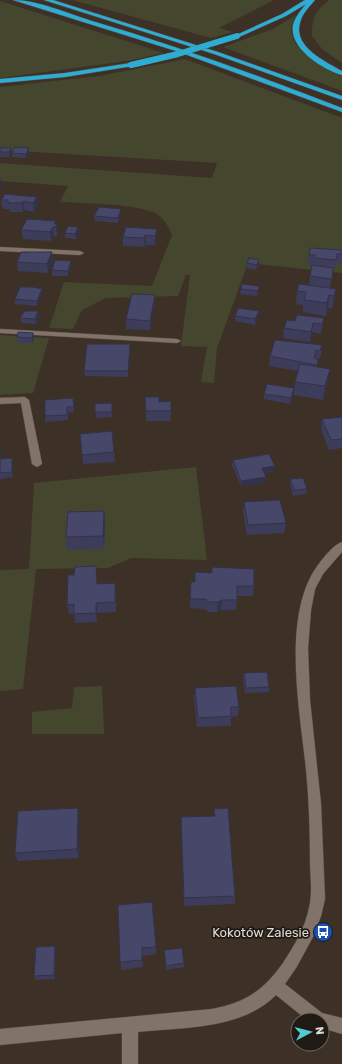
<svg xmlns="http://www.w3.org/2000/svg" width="342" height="1064" viewBox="0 0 342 1064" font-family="Rubik,sans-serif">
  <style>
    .green { fill: #44462d }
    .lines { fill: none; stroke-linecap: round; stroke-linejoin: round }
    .lane-casing { stroke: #594e47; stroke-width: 1 }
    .street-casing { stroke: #594e47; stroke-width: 1 }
    .highway-casing { stroke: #594e47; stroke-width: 1 }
    .lane { fill: #827368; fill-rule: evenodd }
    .street { fill: #827368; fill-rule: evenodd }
    .highway { fill: #2dadd3; fill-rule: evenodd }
    .highway-bridge-casing { stroke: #594e47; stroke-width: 6; stroke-linecap: butt }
    .highway-bridge { stroke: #2dadd3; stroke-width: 6 }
    .wall { fill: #3d3d5b }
    .shaded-wall { fill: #32324a }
    .building { fill: #47476a; stroke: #32324a }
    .labels { text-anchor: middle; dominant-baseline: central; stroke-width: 3.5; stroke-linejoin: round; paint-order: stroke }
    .near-poi-label { font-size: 13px; fill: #e1d9d3; stroke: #201a15; text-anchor: end }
  </style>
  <rect width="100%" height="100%" fill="#3d3027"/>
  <path class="green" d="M72 0H274L219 28 233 32 211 38Z
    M329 0H342V63L322 49 312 36C312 17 315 12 329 0Z
    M0 1 164 53 128 61 0 78Z
    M296 15C277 45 321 65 342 76V91L223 47 273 29Z
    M185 59 342 118V273L248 263 217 348 214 383 201 382 207 347 181 346 190 275H186L178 296 106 298 82 310 73 329 49 328 64 282 152 286 172 235C168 226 164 218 155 213 137 204 83 203 60 202L68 186 0 181V163L212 178 217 163 0 150V87L99 76Z
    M0 335 49 338 33 393 0 395Z
    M196 467 207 560 131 558 108 568 36 569 23 689 0 691V570L29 569 34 483Z
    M102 686 104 734H32V712L72 708 74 687Z"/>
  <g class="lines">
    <defs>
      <path id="lane" d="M0 247 80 251 84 253 80 255 0 251Z"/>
      <path id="street" d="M0 329 177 339 181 341 177 343 0 333Z
        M25 397 29 400 42 464 37 467 32 464 21 403 0 404V398Z
        M342 542V552L323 574 315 589 311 610 308 648 310 700 321 804 325 899 321 916 313 937 296 968 285 984 322 1013 342 1018V1034L322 1028V1020H307L276 995C241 1030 183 1027 138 1032V1064H122V1033L0 1045V1029L212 1009C246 1002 263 991 283 963 294 946 305 928 309 908 313 892 310 876 310 860 310 830 309 800 306 769 300 711 281 615 318 565 324 557 333 545 342 542Z"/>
      <path id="highway" d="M13 0C38 0 69 14 92 21 177 46 260 76 342 108V112L179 52Z
        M44 0H53L218 52 342 96V100L214 54Z
        M305 0H315C309 7 302 14 300 23 293 47 326 62 342 71V75C323 69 289 49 293 25 295 17 301 10 306 4L286 16 239 37 234 36 282 14Z
        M131 63 134 65 133 66 65 77 0 83V79L65 73Z"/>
    </defs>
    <use href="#lane" class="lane-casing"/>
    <use href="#street" class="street-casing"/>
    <use href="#highway" class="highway-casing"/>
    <use href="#lane" class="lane"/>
    <use href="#street" class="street"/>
    <use href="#highway" class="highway"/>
    <defs>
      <path id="highway-bridge" d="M131 65 178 54 237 36"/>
    </defs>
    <use href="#highway-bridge" class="highway-bridge-casing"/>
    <use href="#highway-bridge" class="highway-bridge"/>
  </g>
  <path class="wall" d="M0 148H11L12 153 9 157H0Z
    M29 148V153L26 158 12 157V153Z
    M37 197 38 206 34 212 24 210 23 212H10L9 209H3L1 200Z
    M121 213 118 223 95 221 94 216Z
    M56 221 58 233 57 236H54L51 241 23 239 21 230Z
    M157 229V238L155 245H146L145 247 123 246V237Z
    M79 232 76 239 65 238V233Z
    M342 250V264L336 263 335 269H333L330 288 316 286 336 289 334 302 332 309 328 308 326 316 303 312V305L296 304 297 291 309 286 310 276 314 265 307 264 309 255Z
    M259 260V265L256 270 246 268 247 263Z
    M17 262H53L48 273 18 271Z
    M71 266 68 276H52V270Z
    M259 286 257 296 240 294 241 289Z
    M42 294 37 306 15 304V299Z
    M155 304 150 330 126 329V319Z
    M38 311 39 317 36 324 21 323 20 318Z
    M259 311 258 316 255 325 235 321V316Z
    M324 318 321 334 312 332 310 342 283 338 284 328 295 321Z
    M17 337 34 338 32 343H18Z
    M130 344 128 377 85 376 84 371Z
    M322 345 321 355 319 360H318L317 367 328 382 323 400 294 395 295 382 298 371 269 366 270 356Z
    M264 394H293L290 404 264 399Z
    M145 397 159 402 171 401V421H146Z
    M73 398 74 412 68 413V420L45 422V416Z
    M112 403V417L96 418 95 404Z
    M342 417V448L329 450 321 429 322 419Z
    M80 434 114 452 115 462 83 464Z
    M0 446 1 450V459L13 464V477L0 479Z
    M233 460 275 466 274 471 264 473 265 483 241 486 232 465Z
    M290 479 307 489 306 494 293 496 290 484Z
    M244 502 286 523 284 533 247 535 243 512Z
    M104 511 105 524 104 549 67 550 66 537Z
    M96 566 97 584 116 593V612L97 613V622L75 623 74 614H69L67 605 74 575Z
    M191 582 254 586 253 596H237L236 610H221L217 612H209L205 609 190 608Z
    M244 673 269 687V692L245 693 243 678Z
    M195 688 239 707 238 716 231 717V726L197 727 194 697Z
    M78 808 79 817V858L18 861 15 853Z
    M214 809 235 896V904L184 906 181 817 214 816Z
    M118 905 156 947V954L142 956 143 967 121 970Z
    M55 946 56 950 55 979 36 980 34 976Z
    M164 950 184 963V967L166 970Z"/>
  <path class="shaded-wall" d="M11 148 12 153 9 157V152Z
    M29 148V153L26 158V154Z
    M0 177 2 186 0 188Z
    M37 197 38 206 34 212 33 203Z
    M23 201 24 210 23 212 22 203Z
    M121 209V213L118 223V218Z
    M56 221V226L57 224 58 233 57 236 56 227 54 224Z
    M53 227 54 236 51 241 50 232Z
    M78 227 79 232 76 239 75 234Z
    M157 229V238L155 245V236Z
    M145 235 146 245 145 247 144 238Z
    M52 252 53 262 48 273 47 264Z
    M259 260V265L256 270 257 265Z
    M71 261V266L68 276V271Z
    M42 289V294L37 306V301Z
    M336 289 334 302 332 309 334 296Z
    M155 295V304L150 330V321Z
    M329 295 328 308 326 316 327 303Z
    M38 311 39 317 36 324 35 319Z
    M259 311 258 316 255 325V319Z
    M313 323 312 332 310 342 311 332Z
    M33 333 34 338 32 343V338Z
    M130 344V350L128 377V371Z
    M330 369 328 382 323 400 325 386Z
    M294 388 293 394 290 404 291 398Z
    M0 446 1 450V471L0 467Z
    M12 458 13 464V477L12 472Z
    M275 466 274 471 261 473 262 468Z
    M266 477 265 483 241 486V481Z
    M104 511 105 524 104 549 103 536Z
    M222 600 221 610 217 612 218 602Z
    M96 603 97 613V622L96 613Z
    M78 808 79 817V858L77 849Z
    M55 946 56 950 55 979 54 975Z"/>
  <path class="building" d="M15 147 29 148 26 154 12 153Z
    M0 148H11L9 152H0Z
    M5 194 37 197 33 203 23 201 22 203H8V200H1Z
    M99 207 121 209 118 218 94 216Z
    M27 219 56 221 54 224H57L56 227H53L50 232 21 230Z
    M68 226 78 227 75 234 65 233Z
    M126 227 157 229 155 236 145 235 144 238 123 237Z
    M310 248 342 250V254H337L336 260 314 258 315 255H309Z
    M21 252H52L47 264 17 262Z
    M249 258 259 260 257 265 247 263Z
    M55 260 71 261 68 271 52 270Z
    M312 265 333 268 332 279 310 276Z
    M242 284 259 286 258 291 241 289Z
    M299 284 336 289 334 296 329 295 327 303 304 300 306 292 297 291Z
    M20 287H33L42 289 37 301 15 299Z
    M132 294 155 295 150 321 126 319Z
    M238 308 259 311 255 319 235 316Z
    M25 311H38L35 319 20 318Z
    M297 315 324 318 322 324 313 323 311 332 284 328 287 320 295 321Z
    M18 332 33 333 32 338 17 337Z
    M275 340 322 345 320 351 316 350 314 358 318 359 317 365 270 356Z
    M87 344H130L128 371H84Z
    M300 364 330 369 325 386 295 382Z
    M267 384 294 388 291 398 264 394Z
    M145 397H159V402L171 401V411H146Z
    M73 398 74 407H67V415L45 416V400Z
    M112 403V412H95V404Z
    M342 417V439L331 440 322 419Z
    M112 431 114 452 82 455 80 434Z
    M269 454 275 466 262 468 266 477 241 481 233 460Z
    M12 458V472L0 473V459Z
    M303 478 307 489 294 490 290 479Z
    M280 500 286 523 248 525 244 502Z
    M104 511 103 536 66 537 68 512Z
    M96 566 97 584 115 583V602L96 603V613L74 614V604L67 605 68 575H74L75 567Z
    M212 567 254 569V586H237V600H222L218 602H209L206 599H190L191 582H195V572L212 573Z
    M267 672 269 687 246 688 244 673Z
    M236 686 239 707H231V716L198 718 195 688Z
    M78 808 77 849 15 853 18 811Z
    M228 808 235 896 184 898 181 817 215 816 214 809Z
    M152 902 156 947 142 948V960L120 962 118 905Z
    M55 946 54 975 34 976 36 947Z
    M182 948 184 963 166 966 164 950Z"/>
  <defs>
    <symbol id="bus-disc" viewBox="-11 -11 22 22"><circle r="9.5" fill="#1a4fb4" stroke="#201a15"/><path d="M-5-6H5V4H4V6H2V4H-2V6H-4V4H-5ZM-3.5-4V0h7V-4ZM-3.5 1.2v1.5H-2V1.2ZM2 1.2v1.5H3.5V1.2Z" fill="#fff"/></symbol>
  </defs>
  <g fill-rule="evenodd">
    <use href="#bus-disc" x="312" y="921" width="22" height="22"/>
  </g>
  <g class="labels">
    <g class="near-poi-label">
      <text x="309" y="932">Kokotów Zalesie</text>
    </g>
  </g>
  <g transform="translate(310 1032) rotate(83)"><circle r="19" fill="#201a15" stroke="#6d6661"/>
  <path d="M0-3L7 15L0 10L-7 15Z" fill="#51ccd5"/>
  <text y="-6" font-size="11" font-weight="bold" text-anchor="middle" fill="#e1d9d3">N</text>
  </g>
</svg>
